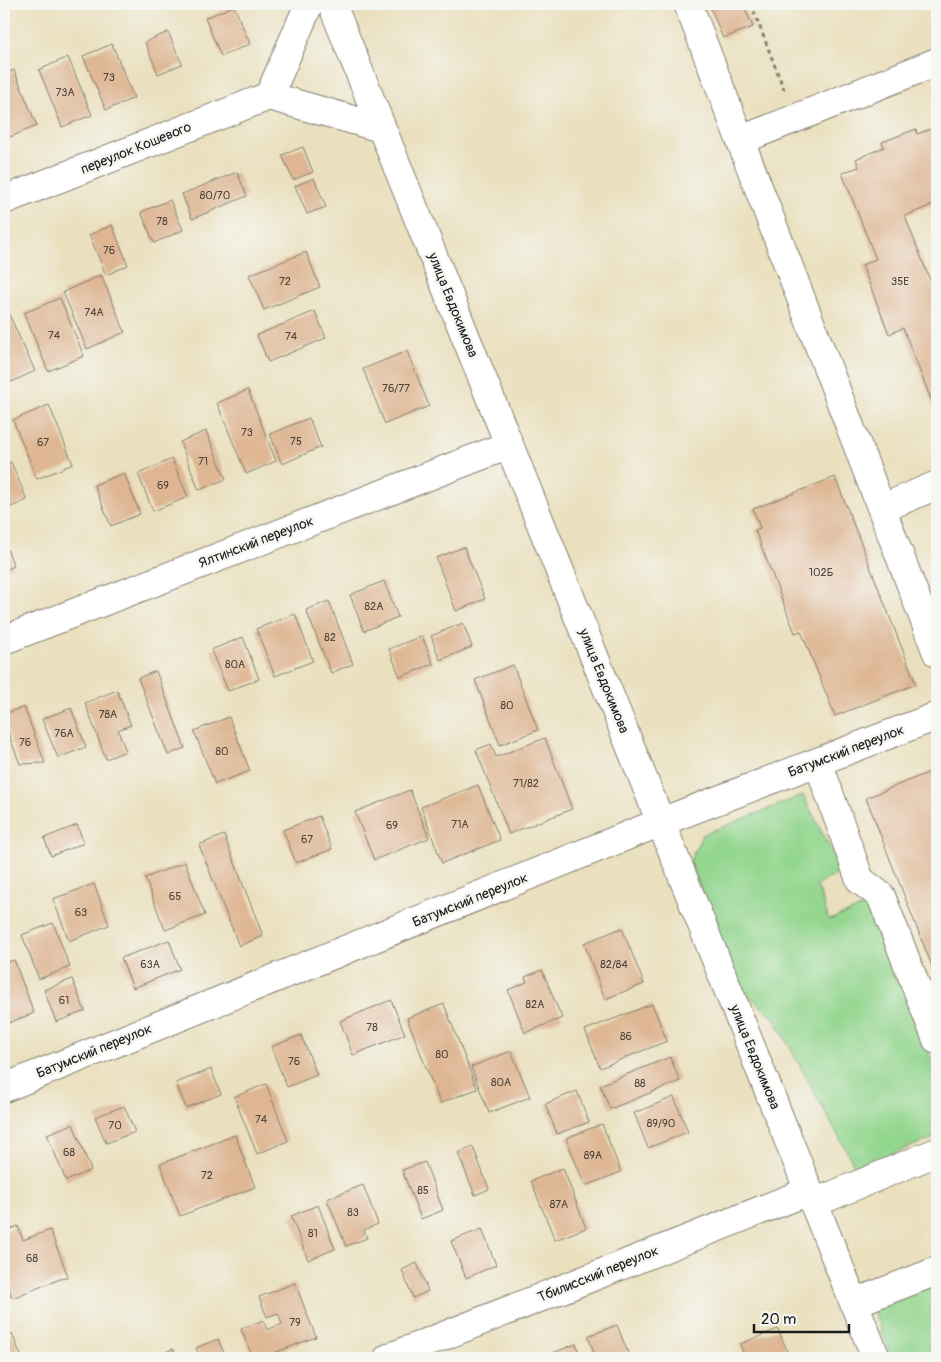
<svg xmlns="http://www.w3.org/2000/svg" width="941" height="1362" viewBox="0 0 941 1362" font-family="Pangolin,sans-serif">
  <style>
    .green { fill: #93d68e; stroke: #587955 }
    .building { fill: #deb693 }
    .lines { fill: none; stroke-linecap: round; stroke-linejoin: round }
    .minor-casing { stroke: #837e6d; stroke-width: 30 }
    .major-casing { stroke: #837e6d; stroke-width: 30 }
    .path { stroke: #837e6d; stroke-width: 3; stroke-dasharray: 4 4; stroke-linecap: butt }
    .minor { stroke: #fff; stroke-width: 28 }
    .major { stroke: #fff; stroke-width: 28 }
    .labels { text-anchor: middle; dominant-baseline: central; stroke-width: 5; stroke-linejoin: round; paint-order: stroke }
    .number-label { font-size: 11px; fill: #4c423a }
    .street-label { font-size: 14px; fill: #1c1c1c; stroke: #f6f6f2 }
  </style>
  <rect width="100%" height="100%" fill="#f6f6f2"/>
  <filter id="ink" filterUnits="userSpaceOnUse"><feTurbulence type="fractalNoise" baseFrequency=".02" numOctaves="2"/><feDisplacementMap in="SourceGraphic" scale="10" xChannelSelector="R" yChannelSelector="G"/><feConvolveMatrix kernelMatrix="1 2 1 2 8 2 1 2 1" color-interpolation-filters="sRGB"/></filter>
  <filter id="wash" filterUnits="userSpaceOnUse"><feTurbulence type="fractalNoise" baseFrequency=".0096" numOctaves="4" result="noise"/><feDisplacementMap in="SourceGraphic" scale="20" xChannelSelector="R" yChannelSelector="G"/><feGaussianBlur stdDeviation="1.12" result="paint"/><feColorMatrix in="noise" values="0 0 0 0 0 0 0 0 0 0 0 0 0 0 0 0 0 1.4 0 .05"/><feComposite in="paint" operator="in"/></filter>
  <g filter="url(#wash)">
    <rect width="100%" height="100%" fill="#eae0be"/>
    <path class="green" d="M803 795 842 872 817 885 829 920 871 904 937 1074V1137L855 1167 774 1018 738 986 690 861 702 835Z
      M937 1272V1358H892L873 1310 897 1290Z"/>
    <g id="blocks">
      <path class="building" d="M709 4H743L753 27 723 38Z
        M234 6 250 44 221 56 205 18Z
        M168 32 182 64 158 74 145 42Z
        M112 44 134 98 106 110 83 56Z
        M68 57 92 115 62 127 39 70Z
        M14 70 37 126 10 137 4 121V74Z
        M937 127V203L905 216 937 298V415L903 328 889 334 862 265 876 259 842 173 859 167 856 159 884 147 882 142 916 129 917 134Z
        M303 147 313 172 293 180 282 155Z
        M237 172 247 196 192 219 182 194Z
        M314 178 326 207 307 214 295 186Z
        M170 200 183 230 154 243 141 212Z
        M112 225 128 265 106 275 89 235Z
        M306 252 320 287 264 310 249 275Z
        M101 275 125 332 87 349 63 292Z
        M60 298 84 356 48 371 24 313Z
        M7 310 35 371 5 385 4 311Z
        M315 311 326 338 268 362 257 335Z
        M407 351 429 406 385 424 363 369Z
        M248 390 276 461 246 474 217 403Z
        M49 405 73 464 37 479 13 420Z
        M309 418 321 447 282 464 270 434Z
        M206 431 226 479 199 490 180 442Z
        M172 459 188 497 153 511 138 474Z
        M11 462 27 500 4 510V465Z
        M124 473 140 514 111 526 94 485Z
        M835 477 916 684 835 716 801 631 795 633 755 530 760 528 753 509Z
        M4 542 14 566 4 571Z
        M464 547 485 599 456 611 436 558Z
        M384 581 398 617 364 631 350 595Z
        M329 601 353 664 331 673 306 610Z
        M295 614 313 661 275 676 256 629Z
        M463 623 472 647 440 660 431 636Z
        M422 636 433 664 400 677 389 649Z
        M243 637 259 679 228 691 211 650Z
        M513 665 538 730 500 745 475 680Z
        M156 671 185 748 168 755 138 678Z
        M117 690 131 725 118 730 126 751 106 759 85 703Z
        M24 707 45 763 20 764 4 722V714Z
        M71 708 86 747 58 758 42 719Z
        M229 717 250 771 215 784 194 731Z
        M545 738 572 809 509 834 476 750 491 744 496 757Z
        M937 769V979L866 798Z
        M478 785 500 840 442 863 421 807Z
        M410 790 429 838 374 860 355 812Z
        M319 816 332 849 296 863 283 830Z
        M77 825 84 843 51 856 44 838Z
        M224 835 263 936 239 946 199 845Z
        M185 862 205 915 165 930 145 878Z
        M94 884 109 925 69 941 53 899Z
        M53 923 70 967 39 979 22 935Z
        M622 928 644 984 605 999 584 943Z
        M169 940 180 969 133 988 121 958Z
        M14 960 34 1013 6 1024 4 1017V963Z
        M542 970 562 1018 525 1033 508 990 527 982 525 977Z
        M72 979 85 1011 56 1022 44 990Z
        M391 1000 405 1034 353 1055 340 1021Z
        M444 1004 477 1089 440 1103 407 1018Z
        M652 1004 667 1041 600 1068 585 1030Z
        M301 1035 317 1075 287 1087 271 1047Z
        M511 1051 530 1097 489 1113 471 1067Z
        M670 1057 680 1081 610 1109 600 1085Z
        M211 1069 221 1094 186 1108 176 1083Z
        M266 1084 288 1141 257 1154 234 1097Z
        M577 1091 589 1122 557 1134 545 1104Z
        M674 1097 688 1132 648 1148 634 1113Z
        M124 1106 135 1132 106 1143 95 1117Z
        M73 1124 91 1170 66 1181 47 1134Z
        M602 1124 621 1172 585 1186 566 1138Z
        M235 1135 255 1187 180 1216 160 1164Z
        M473 1147 489 1189 475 1195 458 1153Z
        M425 1162 443 1210 421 1219 402 1170Z
        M563 1168 586 1228 555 1240 531 1181Z
        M363 1185 378 1224 364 1230 367 1238 346 1246 327 1199Z
        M318 1205 335 1249 308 1260 291 1216Z
        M18 1226 23 1240 50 1230 68 1276 12 1298 4 1276V1232Z
        M482 1229 496 1265 466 1278 451 1241Z
        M417 1263 428 1291 413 1298 402 1270Z
        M295 1283 316 1337 261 1358H253L241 1329 263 1320 267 1330 282 1324 278 1313 267 1317 259 1297Z
        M617 1325 630 1358H596L588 1336Z
        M778 1329 790 1358H745L740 1344Z
        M12 1334 22 1358H4V1337Z
        M218 1339 226 1358H200L196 1348Z
        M576 1344 581 1358H551L550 1354Z
        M173 1349 177 1358H151Z"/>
    </g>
  </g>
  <g filter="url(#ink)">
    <use href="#blocks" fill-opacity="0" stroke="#837e6d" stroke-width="1"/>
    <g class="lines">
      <defs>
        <path id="minor" d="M309 4 269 96 381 128
          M332 4 876 1358
          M741 140 937 62
          M4 200 269 96
          M883 508 937 485
          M4 640 509 445
          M818 762 860 880 881 896 937 1040
          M4 1088 661 822 937 716
          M814 1203 937 1152
          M854 1303 937 1271
          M388 1358 809 1191"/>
        <path id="major" d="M688 4 937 653"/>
      </defs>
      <use href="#minor" class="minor-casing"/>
      <use href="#major" class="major-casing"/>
      <path class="path" d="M751 4 785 92"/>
      <use href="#minor" class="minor"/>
      <use href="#major" class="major"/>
    </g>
  </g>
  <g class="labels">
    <g class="number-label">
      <text x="109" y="77">73</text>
      <text x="65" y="92">73А</text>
      <text x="215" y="195">80/70</text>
      <text x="162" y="221">78</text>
      <text x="109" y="250">76</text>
      <text x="285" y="281">72</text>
      <text x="900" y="281">35Е</text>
      <text x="94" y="312">74А</text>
      <text x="54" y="335">74</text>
      <text x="291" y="336">74</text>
      <text x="396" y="388">76/77</text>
      <text x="247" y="432">73</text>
      <text x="296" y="441">75</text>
      <text x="43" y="442">67</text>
      <text x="203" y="461">71</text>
      <text x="163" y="485">69</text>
      <text x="821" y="572">102Б</text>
      <text x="374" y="606">82А</text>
      <text x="330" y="637">82</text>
      <text x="235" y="664">80А</text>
      <text x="507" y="705">80</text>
      <text x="108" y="714">78А</text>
      <text x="64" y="733">76А</text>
      <text x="25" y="742">76</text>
      <text x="222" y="751">80</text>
      <text x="526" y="783">71/82</text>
      <text x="460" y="824">71А</text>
      <text x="392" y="825">69</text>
      <text x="307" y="839">67</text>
      <text x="175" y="896">65</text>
      <text x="81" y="912">63</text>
      <text x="150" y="964">63А</text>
      <text x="614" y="964">82/84</text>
      <text x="64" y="1000">61</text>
      <text x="535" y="1004">82А</text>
      <text x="372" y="1027">78</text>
      <text x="626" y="1036">86</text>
      <text x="442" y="1054">80</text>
      <text x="294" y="1061">76</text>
      <text x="501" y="1082">80А</text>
      <text x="640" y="1083">88</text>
      <text x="261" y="1119">74</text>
      <text x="661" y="1123">89/90</text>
      <text x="115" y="1125">70</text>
      <text x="69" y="1152">68</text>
      <text x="593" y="1155">89А</text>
      <text x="207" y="1175">72</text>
      <text x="423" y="1190">85</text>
      <text x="559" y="1204">87А</text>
      <text x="353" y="1212">83</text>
      <text x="313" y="1233">81</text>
      <text x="32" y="1258">68</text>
      <text x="295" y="1322">79</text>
    </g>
    <g class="street-label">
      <text transform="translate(136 148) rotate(-22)">переулок Кошевого</text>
      <text transform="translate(453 305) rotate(68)">улица Евдокимова</text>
      <text transform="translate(256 542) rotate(-21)">Ялтинский переулок</text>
      <text transform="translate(604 681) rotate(68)">улица Евдокимова</text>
      <text transform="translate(846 751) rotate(-21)">Батумский переулок</text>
      <text transform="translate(470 900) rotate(-22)">Батумский переулок</text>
      <text transform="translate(94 1051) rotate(-22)">Батумский переулок</text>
      <text transform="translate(755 1057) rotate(68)">улица Евдокимова</text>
      <text transform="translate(598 1274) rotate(-22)">Тбилисский переулок</text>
    </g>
  </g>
  <rect width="941" height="1362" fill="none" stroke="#f6f6f2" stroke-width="20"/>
  <path d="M754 1324v8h95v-8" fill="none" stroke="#1c1c1c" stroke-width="2.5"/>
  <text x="761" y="1324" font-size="15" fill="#1c1c1c" stroke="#f6f6f2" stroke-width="4" paint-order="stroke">20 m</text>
</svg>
